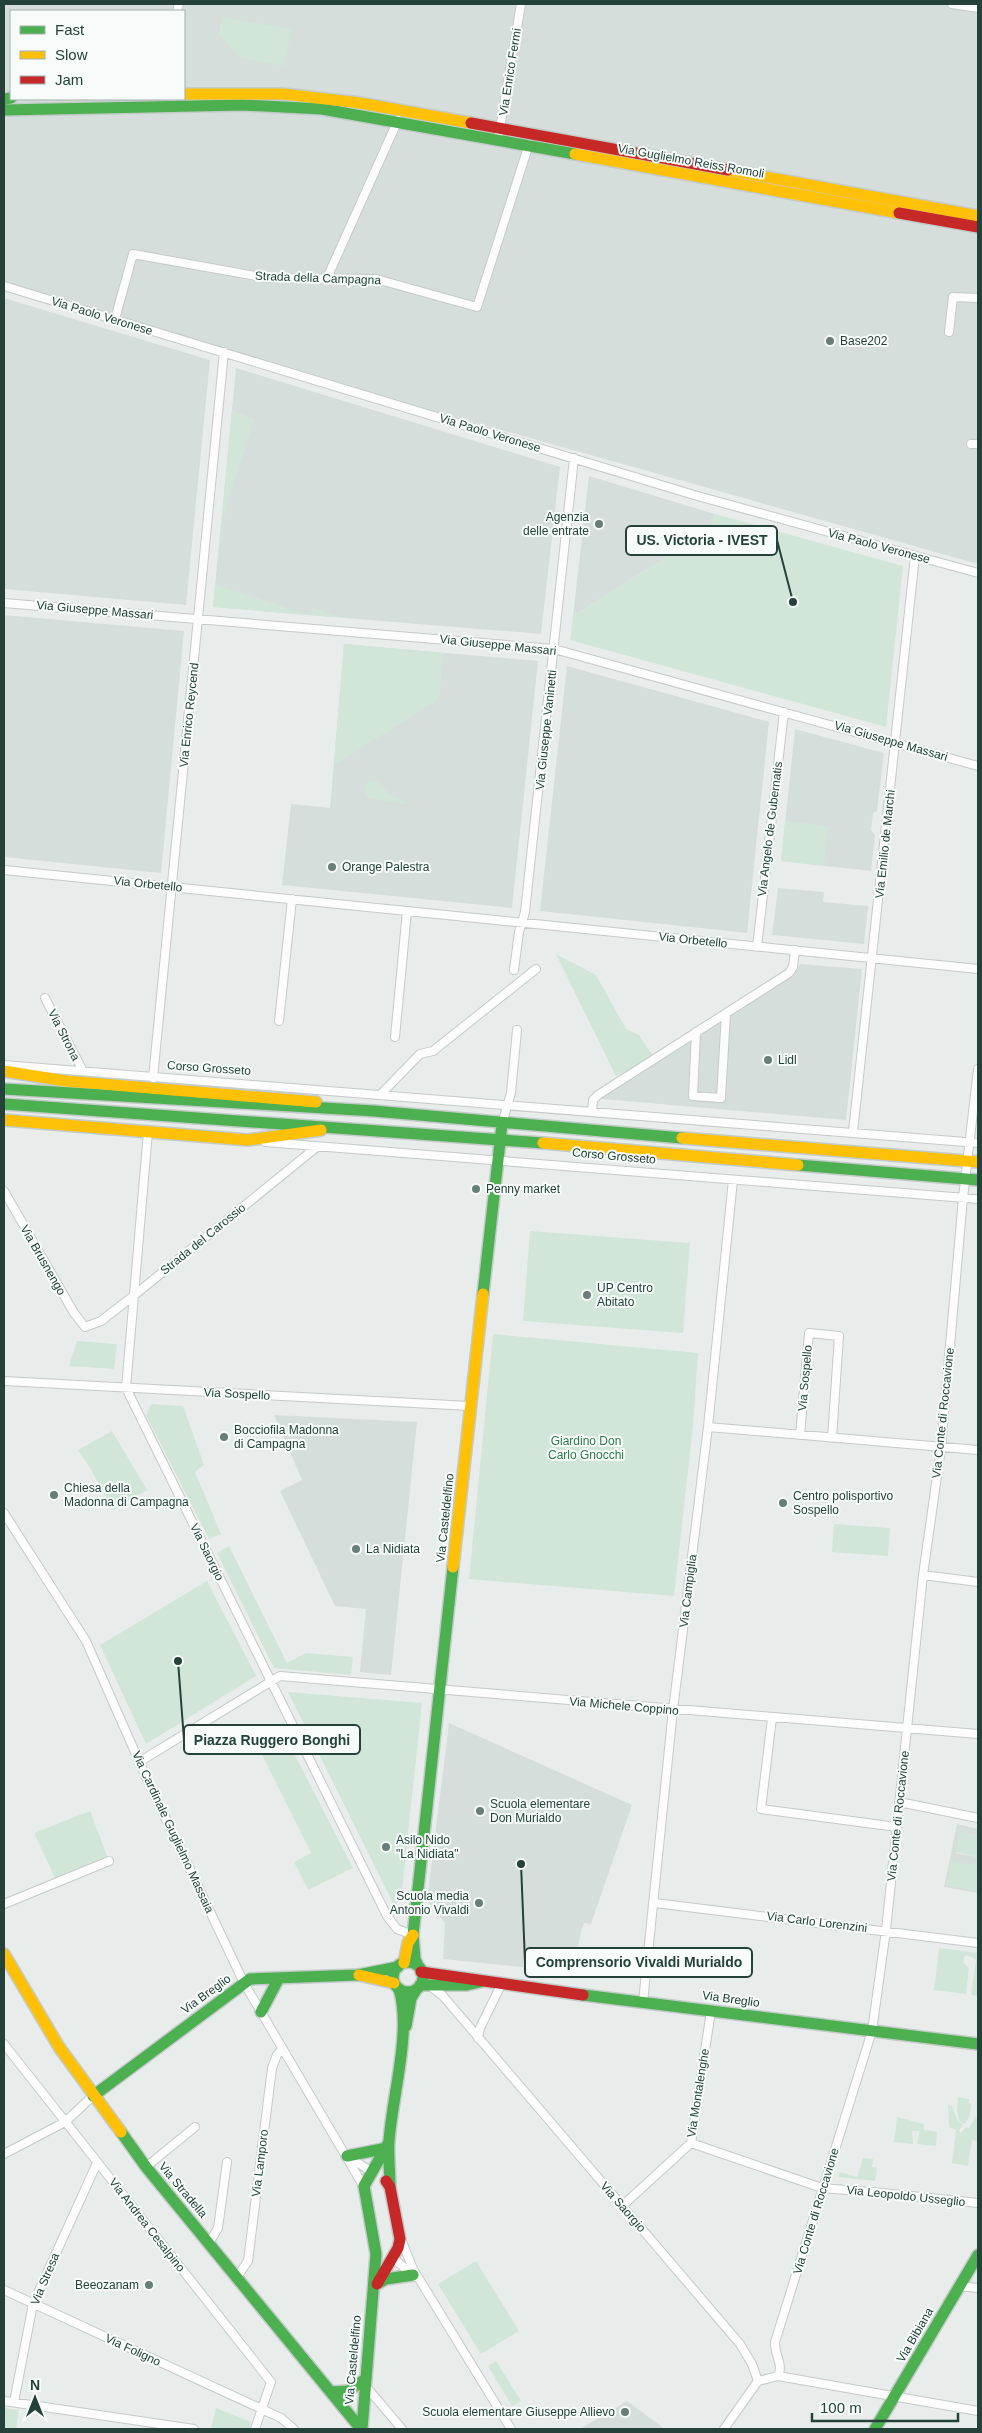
<svg xmlns="http://www.w3.org/2000/svg" width="982" height="2433" viewBox="0 0 982 2433" font-family="Arial,sans-serif">
  <style>
    .built { fill: #d6dedb; fill-rule: evenodd }
    .green { fill: #d1e6d8 }
    .lines { fill: none; stroke-linecap: round; stroke-linejoin: round }
    .street-casing { stroke: #c5cac8; stroke-width: 10 }
    .fast-casing { stroke: #c3cbc8; stroke-width: 14 }
    .slow-casing { stroke: #c3cbc8; stroke-width: 14 }
    .jam-casing { stroke: #c3cbc8; stroke-width: 14 }
    .street { stroke: #fcfcfc; stroke-width: 8 }
    .fast { stroke: #4caf50; stroke-width: 11 }
    .slow { stroke: #ffc107; stroke-width: 11 }
    .jam { stroke: #c62828; stroke-width: 11 }
    .poi-dot { fill: #697e78; stroke: #f7fbf9; stroke-width: 2 }
    .labels { text-anchor: middle; dominant-baseline: central; stroke-width: 4; stroke-linejoin: round; paint-order: stroke }
    .street-label { font-size: 12px; fill: #24423a; stroke: #f7fbf9 }
    .poi-label { font-size: 12px; fill: #24423a; stroke: #f7fbf9; text-anchor: start }
    .park-label { font-size: 12px; fill: #2d7a4b; stroke: #f7fbf9 }
    .leader { fill: none; stroke: #24423a; stroke-width: 2 }
    .callout-dot { fill: #24423a; stroke: #f7fbf9; stroke-width: 2 }
    .callout { fill: #f7fbf9; stroke: #24423a; stroke-width: 2 }
    .callout-label { font-size: 14px; text-anchor: middle; font-weight: bold; fill: #24423a }
  </style>
  <rect width="100%" height="100%" fill="#e8edeb"/>
  <path class="built" d="M4 4H978V564L224 352 4 284ZM11 11H184V99H11Z
    M4 298 210 360 186 605 4 589Z
    M236 368 560 467 541 634 213 607Z
    M589 476 715 514 710 530 573 616Z
    M4 615 184 631 161 873 4 857Z
    M344 644 538 661 512 908 282 885 291 804 330 808Z
    M567 666 769 722 747 933 540 911Z
    M795 729 884 753 877 811 873 813 871 830 875 835 871 871 781 861Z
    M778 888 824 892 823 902 868 906 864 944 772 935Z
    M800 964 862 969 846 1120 602 1099 603 1096 795 973Z
    M274 1415 417 1422 391 1675 360 1672 366 1609 335 1606 280 1491 302 1480Z
    M449 1723 632 1805 591 1924 584 1923 581 1932 573 1972 443 1959 445 1923 427 1901Z
    M957 1824 978 1829V1836L960 1832 956 1853 978 1857V1866L952 1862 947 1885 978 1891V1893L944 1887Z
    M627 2401 665 2429H580Z"/>
  <path class="green" d="M222 17 291 29 285 66 240 58 219 34Z
    M232 411 254 419 221 526Z
    M715 514 903 566 886 727 570 640 573 616 710 530Z
    M215 585 310 615 313 608 345 618 213 607Z
    M344 644 443 653 439 699 334 765Z
    M371 781 378 782 388 793 409 804 369 798 364 790 366 785Z
    M785 821 828 826 824 866 781 861Z
    M556 954 596 975 626 1029 639 1035 655 1059 616 1076Z
    M530 1231 690 1243 683 1333 523 1321Z
    M493 1334 698 1353 693 1426 674 1596 469 1579Z
    M77 1341 117 1344 114 1369 69 1366Z
    M151 1404 183 1406 204 1465 195 1472 221 1534 209 1539 146 1415Z
    M112 1431 147 1490 113 1510 89 1466 78 1450Z
    M834 1524 890 1528 888 1556 832 1552Z
    M229 1546 287 1663 306 1653 353 1657 351 1675 274 1668 217 1553Z
    M207 1581 256 1676 146 1744 100 1645Z
    M288 1692 422 1703 401 1899 394 1905Z
    M285 1736 353 1868 308 1890 294 1862 311 1853 261 1753Z
    M90 1811 109 1861 57 1882 34 1833Z
    M960 1832 978 1836V1857L956 1852Z
    M951 1861 978 1866V1891L947 1885Z
    M939 1948 978 1953V1996L971 1995 976 1960 972 1957 965 1955 963 1962 969 1968 966 1994 934 1990Z
    M958 2097 969 2099V2103H971L970 2116 965 2124 959 2121 957 2111Z
    M948 2105 952 2106 958 2122 963 2124 959 2131 961 2133 966 2127 969 2128 975 2117 978 2119V2143L972 2139 968 2166 952 2163 956 2130 949 2127Z
    M897 2117 924 2124V2130L937 2132 936 2146 917 2144 920 2131H912L913 2144 894 2142Z
    M863 2158 873 2159 872 2167 877 2168 875 2181 838 2177 840 2172 857 2177Z
    M476 2261 519 2331 481 2354 438 2284Z
    M496 2361 521 2401 512 2406 488 2366Z
    M4 2408 19 2410 16 2429H4Z
    M216 2408 251 2422 249 2429 211 2428Z"/>
  <g class="lines">
    <defs>
      <path id="street" d="M952 4 978 8
        M177 11 179 4
        M498 140 521 4
        M327 278 398 120
        M4 286 694 495 978 573
        M115 319 133 254 267 278 376 279 477 307 529 144
        M949 332 953 297 978 298
        M971 444H978
        M4 603 554 649 978 766
        M4 870 978 969
        M757 947 784 712
        M514 970 519 932 525 912 574 458
        M45 998 83 1071
        M279 1021 292 899
        M696 1032 693 1096 721 1098 726 1014
        M395 1037 407 911
        M4 1065 978 1143
        M153 1078 224 352
        M380 1095 420 1054 433 1051 536 969
        M592 1112 593 1100 598 1095 789 973 793 967 795 950
        M502 1124 511 1093 517 1030
        M148 1132 126 1388 387 1916 397 1929 413 1935
        M853 1132 915 556
        M265 1142 978 1199
        M4 1191 74 1313 85 1327 101 1321 132 1297 318 1146
        M4 1381 470 1406
        M708 1427 978 1450
        M800 1435 809 1333 839 1336 832 1438
        M4 1513 86 1641 146 1777 244 1983 364 2187
        M923 1575 978 1582
        M772 1718 761 1809 897 1827
        M139 1762 280 1676 978 1734
        M899 1802 978 1818
        M655 1903 978 1943
        M4 1904 109 1861
        M430 1986 443 1996 740 2344 752 2364 758 2381
        M643 2002 673 1710 708 1427 733 1180
        M478 2038 480 2028 501 1985
        M4 2044 271 2382 255 2429
        M691 2143 822 2188 883 2193 978 2203
        M4 2154 65 2122 93 2096
        M347 2156 372 2172
        M146 2167 195 2127
        M622 2206 691 2143 711 2011
        M401 2239 413 2269 511 2429
        M210 2242 218 2228 227 2162
        M392 2257 415 2277
        M237 2277 248 2261 272 2068 277 2055 282 2049
        M959 2286 978 2288
        M4 2290 281 2418 294 2429
        M778 2376 978 2411
        M364 2384 402 2429
        M4 2401 194 2429
        M14 2402 33 2304 97 2163
        M724 2429 758 2381 778 2376C784 2365 774 2354 775 2342L872 2031 886 1930 923 1575 941 1448 963 1198 978 1069"/>
      <path id="fast" d="M4 99 11 98
        M4 110 243 105 322 109 575 154
        M4 1089 374 1111 682 1138
        M4 1104 543 1143
        M798 1165 978 1180
        M483 1294 502 1124
        M393 1977a15 15 0 1 1 30 0a15 15 0 1 1-30 0Z
        M418 1966 415 1959 413 1935 453 1567
        M420 1985H467L480 1982
        M583 1995 978 2044
        M261 2012 279 1978
        M406 2026 411 1998 416 1990
        M93 2096 250 1979 358 1975 398 1967
        M121 2132 146 2167 361 2429
        M347 2156 387 2148
        M390 2187C390 2172 388 2156 389 2141 392 2097 412 2031 399 1989
        M377 2284 386 2279 413 2275
        M331 2392 348 2391 364 2380
        M362 2429 376 2254 364 2186 389 2142
        M875 2429 978 2255"/>
      <path id="slow" d="M184 94H283L360 103 471 123
        M575 154 899 213
        M728 170 978 216
        M4 1071 66 1081 316 1102
        M4 1120 248 1140 321 1130
        M682 1138 978 1162
        M543 1143 798 1165
        M453 1567 483 1294
        M4 1954 59 2047 121 2132
        M404 1963 408 1943 413 1935
        M359 1975 394 1983"/>
      <path id="jam" d="M471 123 728 170
        M899 213 978 227
        M421 1972 583 1995
        M377 2284 398 2248 400 2239 390 2187 386 2181"/>
    </defs>
    <use href="#street" class="street-casing"/>
    <use href="#fast" class="fast-casing"/>
    <use href="#slow" class="slow-casing"/>
    <use href="#jam" class="jam-casing"/>
    <use href="#street" class="street"/>
    <use href="#fast" class="fast"/>
    <use href="#slow" class="slow"/>
    <use href="#jam" class="jam"/>
  </g>
  <g class="poi-dot">
    <circle cx="830" cy="341" r="5"/>
    <circle cx="599" cy="524" r="5"/>
    <circle cx="332" cy="867" r="5"/>
    <circle cx="768" cy="1060" r="5"/>
    <circle cx="476" cy="1189" r="5"/>
    <circle cx="587" cy="1295" r="5"/>
    <circle cx="224" cy="1437" r="5"/>
    <circle cx="54" cy="1495" r="5"/>
    <circle cx="783" cy="1503" r="5"/>
    <circle cx="356" cy="1549" r="5"/>
    <circle cx="480" cy="1811" r="5"/>
    <circle cx="386" cy="1847" r="5"/>
    <circle cx="479" cy="1903" r="5"/>
    <circle cx="149" cy="2285" r="5"/>
    <circle cx="625" cy="2412" r="5"/>
  </g>
  <g class="labels">
    <g class="street-label">
      <text transform="translate(510 72) rotate(-81)">Via Enrico Fermi</text>
      <text transform="translate(691 161) rotate(10)">Via Guglielmo Reiss Romoli</text>
      <text transform="translate(318 278) rotate(2)">Strada della Campagna</text>
      <text transform="translate(102 316) rotate(17)">Via Paolo Veronese</text>
      <text transform="translate(490 433) rotate(17)">Via Paolo Veronese</text>
      <text transform="translate(879 546) rotate(15)">Via Paolo Veronese</text>
      <text transform="translate(95 610) rotate(5)">Via Giuseppe Massari</text>
      <text transform="translate(498 645) rotate(6)">Via Giuseppe Massari</text>
      <text transform="translate(189 715) rotate(-84)">Via Enrico Reycend</text>
      <text transform="translate(546 730) rotate(-84)">Via Giuseppe Vaninetti</text>
      <text transform="translate(891 741) rotate(16)">Via Giuseppe Massari</text>
      <text transform="translate(770 829) rotate(-83)">Via Angelo de Gubernatis</text>
      <text transform="translate(885 844) rotate(-84)">Via Emilio de Marchi</text>
      <text transform="translate(148 884) rotate(6)">Via Orbetello</text>
      <text transform="translate(693 940) rotate(6)">Via Orbetello</text>
      <text transform="translate(64 1035) rotate(63)">Via Strona</text>
      <text transform="translate(209 1068) rotate(4)">Corso Grosseto</text>
      <text transform="translate(614 1156) rotate(5)">Corso Grosseto</text>
      <text transform="translate(203 1239) rotate(-39)">Strada del Carossio</text>
      <text transform="translate(43 1260) rotate(60)">Via Brusnengo</text>
      <text transform="translate(805 1378) rotate(-85)">Via Sospello</text>
      <text transform="translate(237 1394) rotate(3)">Via Sospello</text>
      <text transform="translate(943 1413) rotate(-84)">Via Conte di Roccavione</text>
      <text transform="translate(445 1518) rotate(-84)">Via Casteldelfino</text>
      <text transform="translate(207 1552) rotate(64)">Via Saorgio</text>
      <text transform="translate(688 1591) rotate(-83)">Via Campiglia</text>
      <text transform="translate(624 1706) rotate(5)">Via Michele Coppino</text>
      <text transform="translate(898 1816) rotate(-84)">Via Conte di Roccavione</text>
      <text transform="translate(173 1832) rotate(65)">Via Cardinale Guglielmo Massaia</text>
      <text transform="translate(817 1922) rotate(7)">Via Carlo Lorenzini</text>
      <text transform="translate(206 1994) rotate(-36)">Via Breglio</text>
      <text transform="translate(731 1999) rotate(8)">Via Breglio</text>
      <text transform="translate(698 2093) rotate(-81)">Via Montalenghe</text>
      <text transform="translate(260 2163) rotate(-83)">Via Lamporo</text>
      <text transform="translate(183 2190) rotate(50)">Via Stradella</text>
      <text transform="translate(906 2196) rotate(6)">Via Leopoldo Usseglio</text>
      <text transform="translate(623 2207) rotate(49)">Via Saorgio</text>
      <text transform="translate(816 2211) rotate(-73)">Via Conte di Roccavione</text>
      <text transform="translate(147 2225) rotate(52)">Via Andrea Cesalpino</text>
      <text transform="translate(45 2279) rotate(-67)">Via Stresa</text>
      <text transform="translate(915 2335) rotate(-60)">Via Bibiana</text>
      <text transform="translate(133 2350) rotate(25)">Via Foligno</text>
      <text transform="translate(353 2360) rotate(-85)">Via Casteldelfino</text>
    </g>
    <g class="poi-label">
      <text x="840" y="341">Base202</text>
      <text x="589" y="517" text-anchor="end">Agenzia<tspan x="589" dy="14">delle entrate</tspan></text>
      <text x="342" y="867">Orange Palestra</text>
      <text x="778" y="1060">Lidl</text>
      <text x="486" y="1189">Penny market</text>
      <text x="597" y="1288">UP Centro<tspan x="597" dy="14">Abitato</tspan></text>
      <text x="234" y="1430">Bocciofila Madonna<tspan x="234" dy="14">di Campagna</tspan></text>
      <text x="64" y="1488">Chiesa della<tspan x="64" dy="14">Madonna di Campagna</tspan></text>
      <text x="793" y="1496">Centro polisportivo<tspan x="793" dy="14">Sospello</tspan></text>
      <text x="366" y="1549">La Nidiata</text>
      <text x="490" y="1804">Scuola elementare<tspan x="490" dy="14">Don Murialdo</tspan></text>
      <text x="396" y="1840">Asilo Nido<tspan x="396" dy="14">"La Nidiata"</tspan></text>
      <text x="469" y="1896" text-anchor="end">Scuola media<tspan x="469" dy="14">Antonio Vivaldi</tspan></text>
      <text x="139" y="2285" text-anchor="end">Beeozanam</text>
      <text x="615" y="2412" text-anchor="end">Scuola elementare Giuseppe Allievo</text>
    </g>
    <g class="park-label">
      <text x="586" y="1441">Giardino Don<tspan x="586" dy="14">Carlo Gnocchi</tspan></text>
    </g>
  </g>
  <path class="leader" d="M793 602L777 540M178 1661L184 1740M521 1864L525 1962"/>
  <g class="callout-dot">
    <circle cx="793" cy="602" r="5"/>
    <circle cx="178" cy="1661" r="5"/>
    <circle cx="521" cy="1864" r="5"/>
  </g>
  <g class="callout">
    <rect x="626" y="526" width="151" height="29" rx="5"/>
    <rect x="184" y="1725" width="176" height="29" rx="5"/>
    <rect x="525" y="1948" width="227" height="29" rx="5"/>
  </g>
  <g class="callout-label">
    <text x="702" y="545">US. Victoria - IVEST</text>
    <text x="272" y="1745">Piazza Ruggero Bonghi</text>
    <text x="639" y="1967">Comprensorio Vivaldi Murialdo</text>
  </g>
  <rect width="982" height="2433" fill="none" stroke="#24423a" stroke-width="10"/>
  <rect x="10" y="10" width="175" height="90" fill="#f7fbf9" stroke="#a3b1ad"/>
  <rect x="20" y="26" width="25" height="8" fill="#4caf50" stroke="#a3b1ad"/>
  <text x="55" y="35" font-size="15" fill="#24423a">Fast</text>
  <rect x="20" y="51" width="25" height="8" fill="#ffc107" stroke="#a3b1ad"/>
  <text x="55" y="60" font-size="15" fill="#24423a">Slow</text>
  <rect x="20" y="76" width="25" height="8" fill="#c62828" stroke="#a3b1ad"/>
  <text x="55" y="85" font-size="15" fill="#24423a">Jam</text>
  <g transform="translate(35 2398)" stroke="#f7fbf9" stroke-width="4" paint-order="stroke">
  <path d="M0-4L9 19L0 12L-9 19Z" fill="#24423a"/>
  <text y="-8" font-size="14" font-weight="bold" text-anchor="middle" fill="#24423a">N</text>
  </g>
  <path d="M812 2413v8h146v-8" fill="none" stroke="#24423a" stroke-width="2.5"/>
  <text x="820" y="2413" font-size="15" fill="#24423a" stroke="#f7fbf9" stroke-width="4" paint-order="stroke">100 m</text>
</svg>
